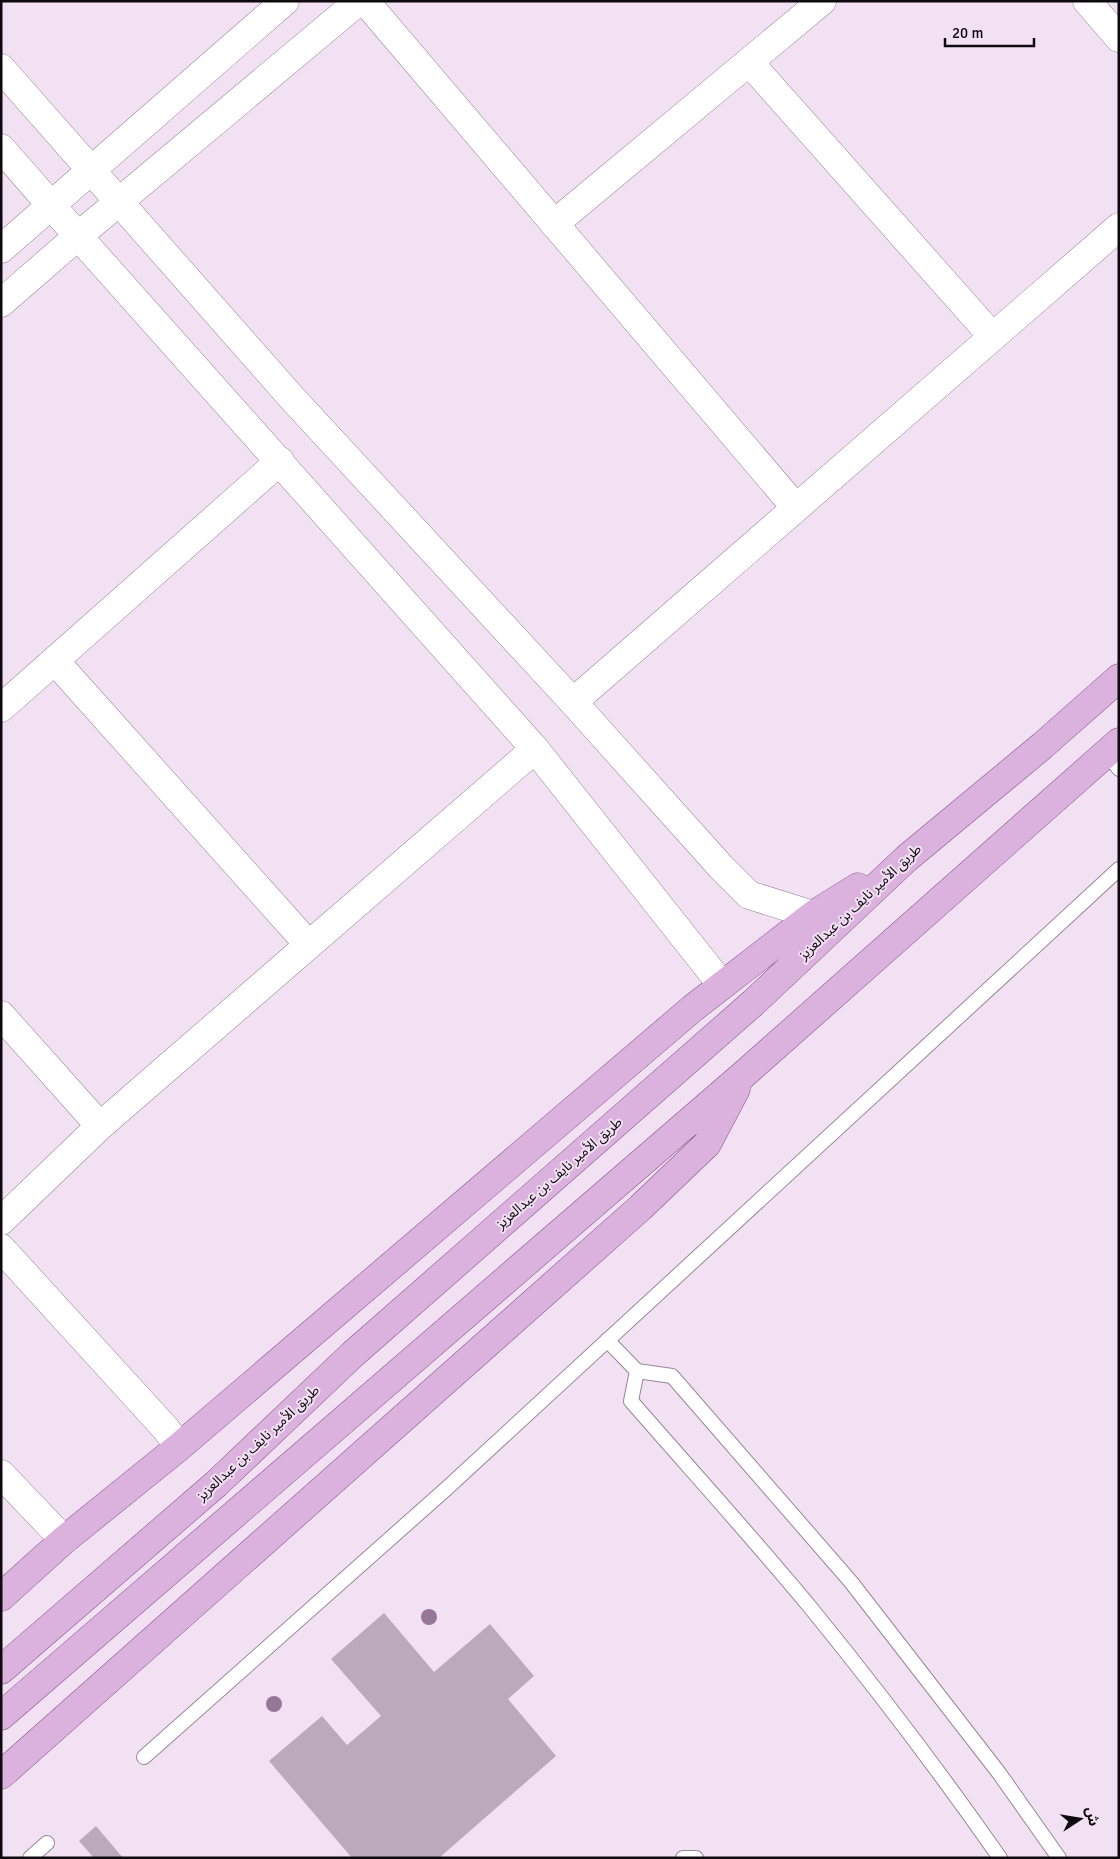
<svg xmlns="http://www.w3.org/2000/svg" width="1120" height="1859" viewBox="0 0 1120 1859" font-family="Signika,'Noto Sans Arabic',sans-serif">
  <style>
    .building { fill: #bbaabc }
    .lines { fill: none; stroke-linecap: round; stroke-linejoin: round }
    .lane-casing { stroke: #988798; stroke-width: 16 }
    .street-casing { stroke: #988798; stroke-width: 29 }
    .secondary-casing { stroke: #988798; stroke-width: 29 }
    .primary-casing { stroke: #835587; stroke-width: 29 }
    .lane { stroke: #fff; stroke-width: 14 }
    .street { stroke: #fff; stroke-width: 28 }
    .secondary { stroke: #fff; stroke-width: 28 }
    .primary { stroke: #dab2dd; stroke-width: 28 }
    .tree { fill: #967798 }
    .labels { text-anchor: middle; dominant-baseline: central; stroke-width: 4; stroke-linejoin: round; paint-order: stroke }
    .street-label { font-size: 14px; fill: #0f0910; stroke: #f2e0f3 }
  </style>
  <rect width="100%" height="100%" fill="#f2e0f3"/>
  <path class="building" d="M384 1613 434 1672 490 1624 534 1676 508 1699 556 1756 439 1858H352L269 1761 322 1716 347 1745 381 1716 331 1659Z
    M96 1826 123 1858H94L79 1841Z"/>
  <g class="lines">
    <defs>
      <path id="lane" d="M1107 753 1119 769
        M607 1340 637 1371 672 1376 851 1582 999 1773 1059 1858
        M637 1371 631 1401C691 1470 752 1537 810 1607 876 1688 940 1772 1000 1858
        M144 1757 446 1489 1119 869
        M30 1858 47 1843
        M683 1858H696"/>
      <path id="street" d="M365 1 796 508
        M1087 1 1119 38
        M749 62 993 337
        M554 224 822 1
        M1 249 285 1
        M1 303 78 236 359 1
        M55 661 309 945
        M573 702 1119 227
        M1 708 280 461
        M1 1015 100 1126
        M1 1221 100 1126 535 749
        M1 1248 166 1429 179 1447
        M1 1474 64 1540"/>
      <path id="secondary" d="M1 68 292 398 573 702 721 867 749 895 813 915
        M1 148 78 236 535 749 722 985"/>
      <path id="primary" d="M1 1597 64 1540 179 1447 693 1008 813 915 858 887
        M1 1670 216 1484 353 1354 753 1003 907 858 1042 746 1119 678
        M1 1716 743 1075 1119 742
        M1 1775 640 1208 707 1144 736 1089"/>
    </defs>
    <use href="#lane" class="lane-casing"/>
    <use href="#street" class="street-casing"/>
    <use href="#secondary" class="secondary-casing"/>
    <use href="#primary" class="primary-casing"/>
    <use href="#lane" class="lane"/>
    <use href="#street" class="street"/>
    <use href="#secondary" class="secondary"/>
    <use href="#primary" class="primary"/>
  </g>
  <g class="tree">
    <circle cx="429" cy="1617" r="8"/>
    <circle cx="274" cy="1704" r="8"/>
  </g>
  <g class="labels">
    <g class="street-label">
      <text transform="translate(860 902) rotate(-43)">طريق الأمير نايف بن عبدالعزيز</text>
      <text transform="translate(559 1173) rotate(-41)">طريق الأمير نايف بن عبدالعزيز</text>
      <text transform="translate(258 1443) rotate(-43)">طريق الأمير نايف بن عبدالعزيز</text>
    </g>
  </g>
  <rect width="1120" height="1859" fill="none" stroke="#0f0910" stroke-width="5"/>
  <g transform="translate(1080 1819) rotate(78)" stroke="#f2e0f3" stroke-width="4" paint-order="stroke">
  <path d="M0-4L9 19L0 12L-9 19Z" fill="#0f0910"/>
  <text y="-8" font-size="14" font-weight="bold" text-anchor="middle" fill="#0f0910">ش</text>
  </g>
  <path d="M945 38v8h89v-8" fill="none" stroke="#0f0910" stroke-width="2.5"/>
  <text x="952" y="38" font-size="15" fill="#0f0910" stroke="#f2e0f3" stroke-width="4" paint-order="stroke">20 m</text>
</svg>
